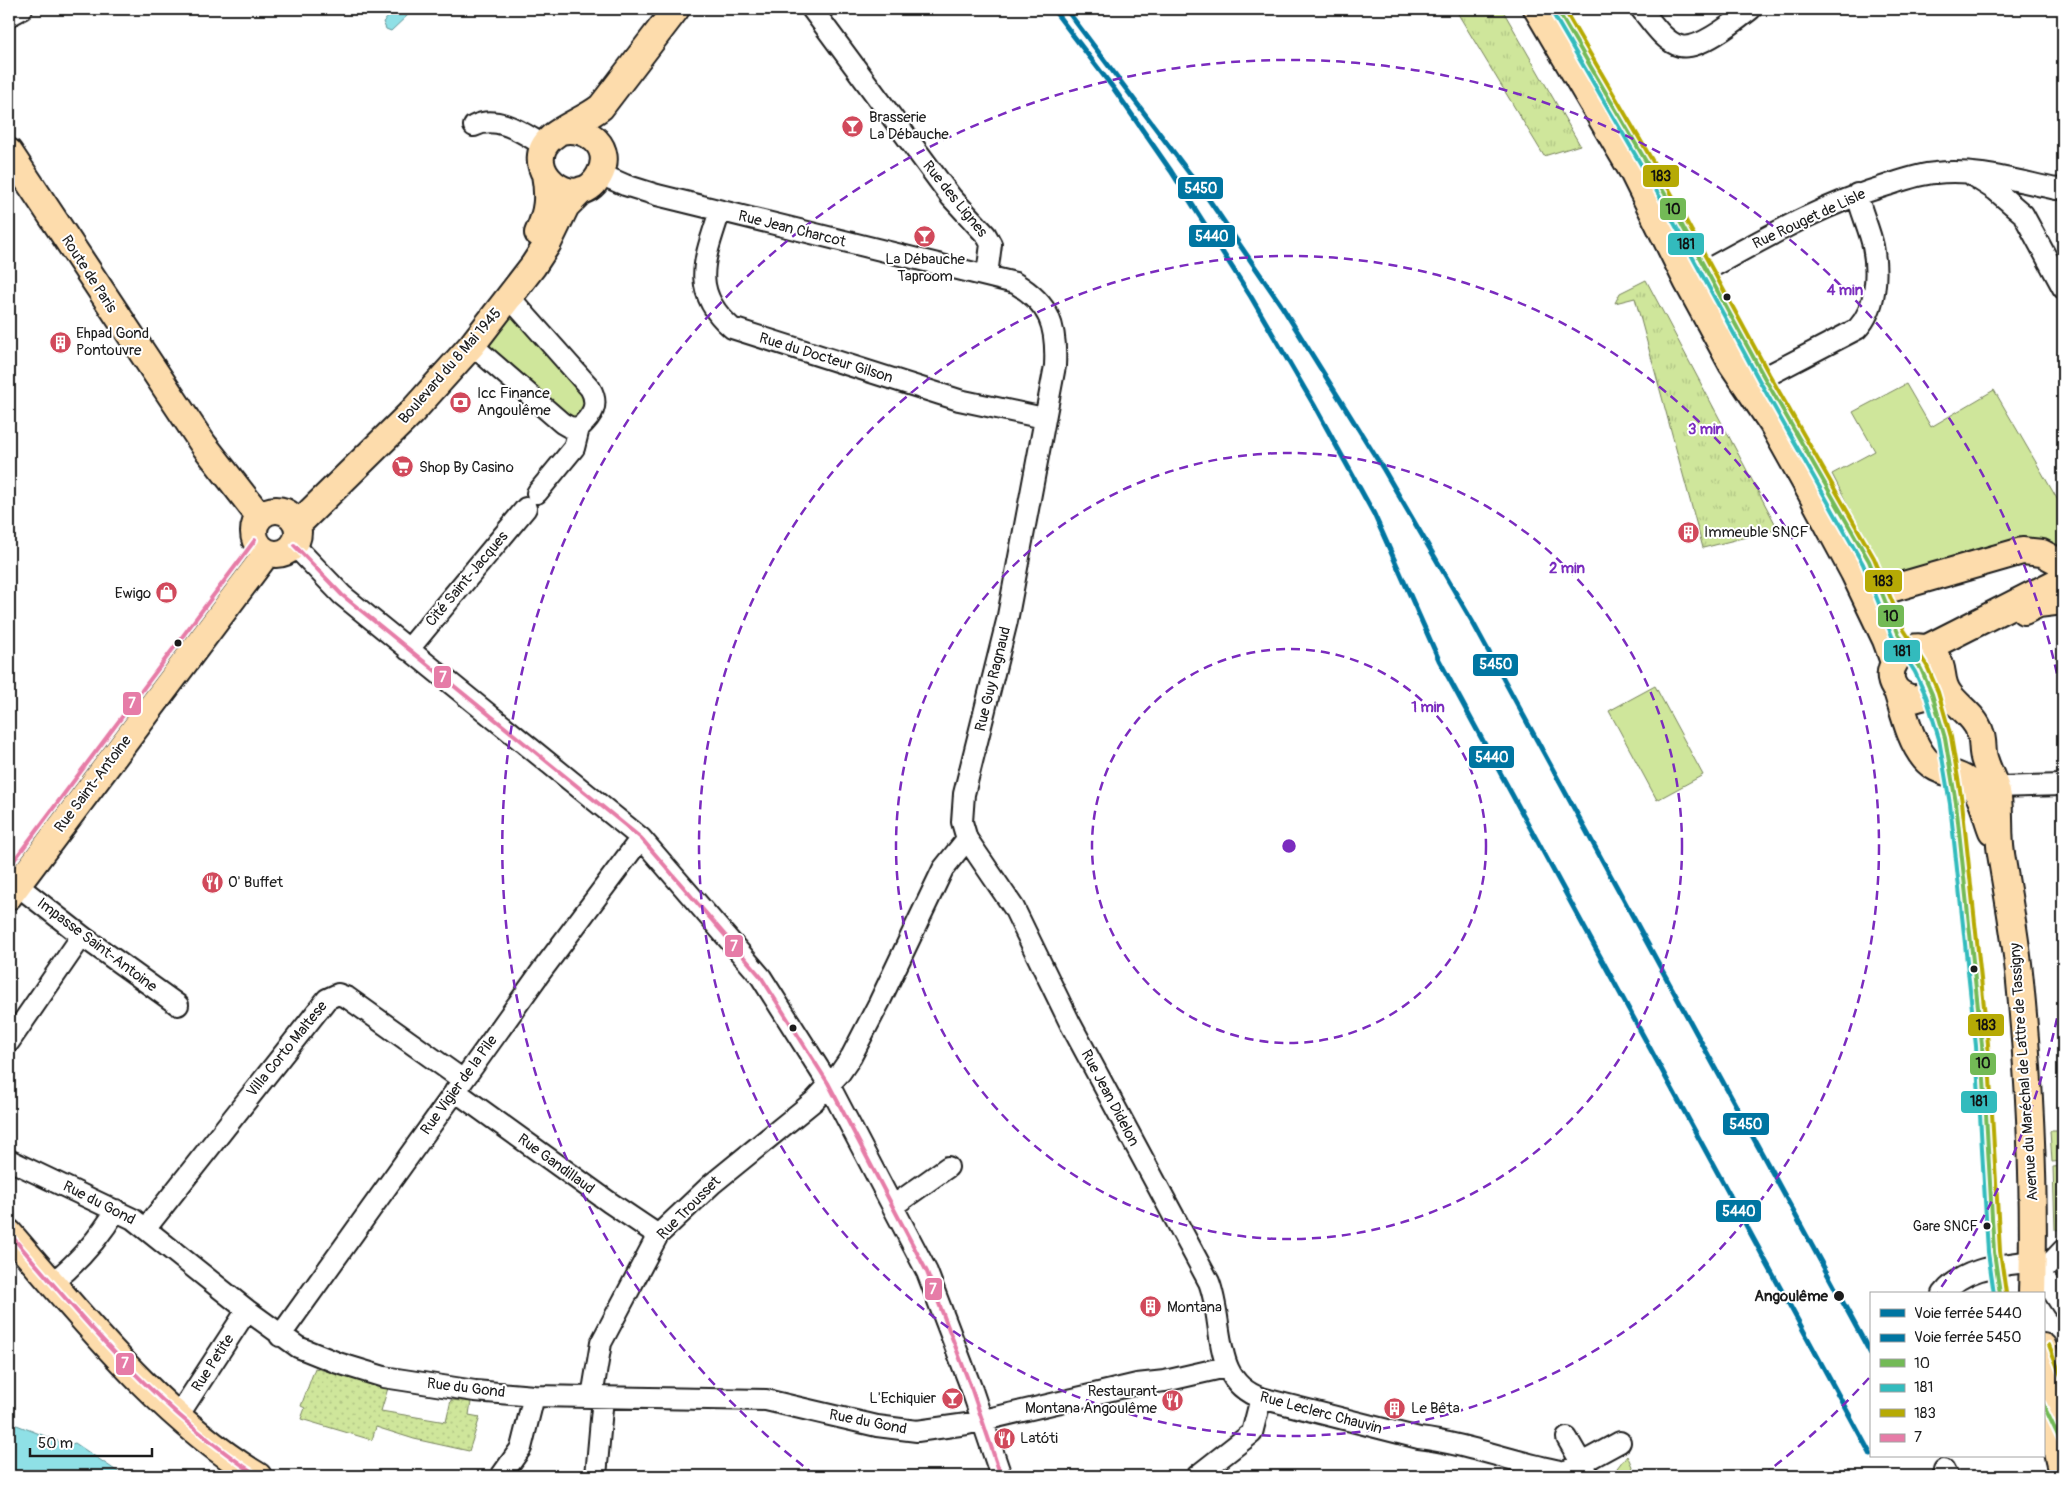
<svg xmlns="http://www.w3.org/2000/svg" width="2072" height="1485" viewBox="0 0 2072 1485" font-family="Pangolin,sans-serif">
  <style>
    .grass { fill: url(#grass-tufts); stroke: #76815c }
    .park { fill: #cfe69b; stroke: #76815c }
    .garden { fill: url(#garden-dots); stroke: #76815c }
    .water { fill: #8fe0e6; stroke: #619295 }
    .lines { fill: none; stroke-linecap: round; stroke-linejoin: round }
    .minor-casing { stroke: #1c1c1c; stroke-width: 24 }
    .major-casing { stroke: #1c1c1c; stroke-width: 30 }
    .minor { stroke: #fff; stroke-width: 20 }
    .major { stroke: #fddcac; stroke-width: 26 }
    .bus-1-casing { stroke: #fff; stroke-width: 8 }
    .bus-2-casing { stroke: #fff; stroke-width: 8 }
    .bus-3-casing { stroke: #fff; stroke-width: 8 }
    .bus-4-casing { stroke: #fff; stroke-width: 8 }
    .bus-1 { stroke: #73ba56; stroke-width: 4 }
    .bus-2 { stroke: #33bbbd; stroke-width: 4 }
    .bus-3 { stroke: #b6aa05; stroke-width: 4 }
    .bus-4 { stroke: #e67ca7; stroke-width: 4 }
    .rail-1-casing { stroke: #fff; stroke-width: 9 }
    .rail-2-casing { stroke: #fff; stroke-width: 9 }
    .rail-1 { stroke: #0075a1; stroke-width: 5 }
    .rail-2 { stroke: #0075a1; stroke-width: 5 }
    .ring { fill: none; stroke: #7b2cbf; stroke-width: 2.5; stroke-dasharray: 9 6 }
    .bus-dot { fill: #1c1c1c; stroke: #fff; stroke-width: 2 }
    .labels { text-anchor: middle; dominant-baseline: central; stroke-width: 4; stroke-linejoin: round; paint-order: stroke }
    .bus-label { font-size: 14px; fill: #1c1c1c; stroke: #fff; text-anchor: end }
    .poi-label { font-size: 15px; fill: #1c1c1c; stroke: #fff; text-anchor: start }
    .street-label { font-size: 15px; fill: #1c1c1c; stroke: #fff }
    .stop-label { font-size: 15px; font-weight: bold; fill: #1c1c1c; stroke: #fff; text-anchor: end }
    .centre { fill: #7b2cbf; stroke: #fff; stroke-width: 2.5 }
    .ring-label { font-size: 15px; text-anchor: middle; font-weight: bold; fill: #7b2cbf; stroke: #fff; stroke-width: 4; stroke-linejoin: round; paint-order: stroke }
    .line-badge { stroke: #fff; stroke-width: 2 }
    .badge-label { font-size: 14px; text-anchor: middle; font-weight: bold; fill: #fff }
    .pale-badge-label { font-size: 14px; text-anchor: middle; font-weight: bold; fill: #111 }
  </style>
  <defs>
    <pattern id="grass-tufts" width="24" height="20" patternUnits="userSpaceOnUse" patternTransform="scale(1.25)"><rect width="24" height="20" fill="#cfe69b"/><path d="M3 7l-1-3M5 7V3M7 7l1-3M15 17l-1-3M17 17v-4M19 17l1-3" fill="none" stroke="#b1c585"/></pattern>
    <pattern id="garden-dots" width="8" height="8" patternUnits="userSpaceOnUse" patternTransform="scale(1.25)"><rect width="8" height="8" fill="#cfe69b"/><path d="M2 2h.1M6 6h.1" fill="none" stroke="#b1c585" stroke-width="1.8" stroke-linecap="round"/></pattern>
  </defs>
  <rect width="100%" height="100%" fill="#fff"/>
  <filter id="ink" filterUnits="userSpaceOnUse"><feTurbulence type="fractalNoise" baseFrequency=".02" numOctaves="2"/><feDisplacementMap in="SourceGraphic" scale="10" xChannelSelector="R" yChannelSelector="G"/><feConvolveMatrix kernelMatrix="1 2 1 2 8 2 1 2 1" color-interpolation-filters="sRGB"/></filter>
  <g filter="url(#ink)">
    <path class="grass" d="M1455 9H1502L1580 145 1544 156Z
      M1646 280 1778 529 1703 548 1635 298 1615 303 1620 293Z
      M2050 1131H2063V1161L2052 1162Z
      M2063 1166V1229L2055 1230 2053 1167Z
      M1627 1455 1636 1476H1611Z"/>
    <path class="park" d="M510 308 586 395 588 402 577 418 569 419 482 344Z
      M1906 384 1931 427 1994 390 2063 509V548C2016 524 1938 563 1892 580L1885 578 1832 474 1875 451 1853 412Z
      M1655 686 1703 775 1657 800 1609 711Z"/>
    <path class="garden" d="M315 1368 388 1388 381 1411 446 1422 451 1400 471 1402 469 1415 480 1417 469 1451 414 1439 376 1427 372 1440 301 1419 305 1408 301 1406Z"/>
    <path class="water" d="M397 9H404L409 14 391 31 386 29 383 22Z
      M9 1422 68 1445 75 1443 124 1476H9Z"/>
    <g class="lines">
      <defs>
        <path id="minor" d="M812 9 951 197 986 235 991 244 987 275
          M1641 9C1651 21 1664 42 1680 46 1699 51 1737 20 1751 9
          M9 16 22 9
          M474 126C498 114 524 134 545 146
          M600 174 625 185 657 195 1015 283C1050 304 1057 326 1055 366L1007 621 964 794 962 822 967 839 1014 908 1070 1023 1209 1282C1225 1324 1211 1381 1261 1398L1419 1438C1469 1444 1516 1463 1565 1472L1620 1442
          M1973 176 1995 190 2023 214 2063 288
          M720 211C705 258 689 291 732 328L959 400 1044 418
          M1699 274C1760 241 1820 205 1888 185 1903 180 1919 174 1935 173 1975 168 2017 181 2056 189L2063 188
          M472 345 562 423 569 427 579 428C592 416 600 405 590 388L510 298
          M1757 381 1857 329C1877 308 1878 273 1873 246 1869 228 1861 212 1857 194
          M537 493 574 448 579 428
          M294 545 342 595 641 838 761 977 828 1083 927 1272 972 1390 1001 1476
          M408 650 526 508
          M1996 787 2063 785
          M17 885 82 936 178 1005
          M9 1042 82 936
          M455 1091 609 1202 658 1235
          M9 1160 133 1219 247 1310 298 1347 338 1363 384 1377 475 1391 534 1396 766 1400 877 1426 917 1431 967 1424 1137 1384 1165 1381 1226 1367
          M893 1206 948 1167
          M146 1228 327 999 338 994 348 998 463 1080
          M2033 1273H2041L2063 1307
          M2041 1273 2063 1250
          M52 1283C77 1263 100 1237 116 1210
          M1943 1294C1963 1267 2003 1265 2033 1261
          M280 1336 540 973 641 838
          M592 1397 601 1343 658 1235 712 1184 814 1101 840 1073 851 1057 879 1003 943 869 967 839
          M178 1416 247 1310
          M1567 1438 1589 1476
          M1944 1470 1947 1476
          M501 1476 521 1448 534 1396
          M596 1476 603 1397
          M1197 1476 1252 1433 1261 1398"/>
        <path id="major" d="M1537 9 1633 172 1687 281 1732 364 1772 423 1805 482 1854 573 1886 640 1894 662
          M561 131C588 125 615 148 599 176 576 217 516 168 552 137 567 125 586 119 601 107L676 9
          M9 152 203 444 260 517
          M538 233C548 212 549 196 545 174
          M254 532a22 22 0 1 1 44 0a22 22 0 1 1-44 0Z
          M297 525 411 413 472 345 533 266 548 243 566 206 582 190
          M1858 562C1867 575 1873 587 1890 589L2022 551 2042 553 2063 564
          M2024 611 2038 604 2063 601
          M1925 649 2063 579
          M1941 680 1932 694 1914 699C1861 686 1912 621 1937 659 1945 670 1939 681 1949 694 1958 707 1975 716 1980 732 1984 741 1981 751 1985 761 1989 774 1996 784 1998 797 2000 816 1998 835 2001 854 2008 897 2016 939 2020 982 2030 1085 2035 1190 2032 1294
          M1897 691C1904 713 1910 741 1925 759 1937 773 1952 771 1966 780 1982 790 1985 814 1992 831
          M9 896 267 553
          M9 1233C82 1317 161 1418 258 1476
          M2043 1347 2052 1374 2061 1389
          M2052 1374C2053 1407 2052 1444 2063 1475"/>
      </defs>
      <use href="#minor" class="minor-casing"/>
      <use href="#major" class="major-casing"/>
      <use href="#minor" class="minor"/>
      <use href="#major" class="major"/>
      <defs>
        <path id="bus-1" d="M1557 9 1665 194 1764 377 1869 561 1898 633 1921 669 1932 694 1945 738 1956 803 1982 1045 1994 1252 2000 1294
          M2043 1404 2063 1446"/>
        <path id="bus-2" d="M1552 12 1660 197 1759 380 1863 564 1892 636 1915 672 1926 696 1939 739 1950 804 1976 1046 1988 1252 1994 1294"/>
        <path id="bus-3" d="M1564 9 1670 191 1769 374 1874 558 1904 630 1927 666 1938 692 1951 737 1962 802 1988 1044 2000 1251 2006 1293
          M2049 1345 2063 1381"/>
        <path id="bus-4" d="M294 545 342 595 641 838 761 977 828 1083 927 1272 972 1390 1001 1476
          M9 867 255 540
          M9 1233C86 1323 158 1410 258 1476"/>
      </defs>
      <use href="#bus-1" class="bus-1-casing"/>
      <use href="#bus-2" class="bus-2-casing"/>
      <use href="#bus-3" class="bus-3-casing"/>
      <use href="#bus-4" class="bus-4-casing"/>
      <use href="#bus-1" class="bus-1"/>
      <use href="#bus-2" class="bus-2"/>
      <use href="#bus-3" class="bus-3"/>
      <use href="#bus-4" class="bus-4"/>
      <defs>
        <path id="rail-1" d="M1053 9 1114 89 1171 171 1251 297 1314 405 1374 514 1439 660 1871 1455"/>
        <path id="rail-2" d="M1066 9 1205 194 1281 305 1384 470 1472 621 1871 1354"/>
      </defs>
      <use href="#rail-1" class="rail-1-casing"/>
      <use href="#rail-2" class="rail-2-casing"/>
      <use href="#rail-1" class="rail-1"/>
      <use href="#rail-2" class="rail-2"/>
    </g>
  </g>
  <g class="ring">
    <circle cx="1289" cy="846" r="197"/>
    <circle cx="1289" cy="846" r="393"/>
    <circle cx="1289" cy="846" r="590"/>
    <path d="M2063 989A787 787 0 0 1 1938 1292M1869 1378A787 787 0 0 1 1763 1475M815 1475A787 787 0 1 1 2063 703"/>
  </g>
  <defs>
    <symbol id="bar-disc" viewBox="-11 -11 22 22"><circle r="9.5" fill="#d1495b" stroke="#fff"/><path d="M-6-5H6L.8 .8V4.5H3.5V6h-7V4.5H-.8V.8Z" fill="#fff"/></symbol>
    <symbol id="building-disc" viewBox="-11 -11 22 22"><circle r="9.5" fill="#d1495b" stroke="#fff"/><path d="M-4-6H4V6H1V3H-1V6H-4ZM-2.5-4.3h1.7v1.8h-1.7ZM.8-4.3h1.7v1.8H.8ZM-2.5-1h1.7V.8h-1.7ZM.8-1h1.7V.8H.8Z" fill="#fff"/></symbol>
    <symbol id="bank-disc" viewBox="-11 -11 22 22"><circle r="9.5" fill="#d1495b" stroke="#fff"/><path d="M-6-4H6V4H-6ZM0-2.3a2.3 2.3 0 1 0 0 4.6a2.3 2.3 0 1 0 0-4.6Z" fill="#fff"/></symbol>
    <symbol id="supermarket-disc" viewBox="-11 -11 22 22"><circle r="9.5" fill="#d1495b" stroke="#fff"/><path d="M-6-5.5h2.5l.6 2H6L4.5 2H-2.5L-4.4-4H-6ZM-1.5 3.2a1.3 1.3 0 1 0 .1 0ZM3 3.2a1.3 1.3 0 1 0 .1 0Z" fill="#fff"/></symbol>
    <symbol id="shop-disc" viewBox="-11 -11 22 22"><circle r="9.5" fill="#d1495b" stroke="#fff"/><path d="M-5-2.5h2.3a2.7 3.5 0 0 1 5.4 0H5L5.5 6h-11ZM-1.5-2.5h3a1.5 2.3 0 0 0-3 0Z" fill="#fff"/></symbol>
    <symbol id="restaurant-disc" viewBox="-11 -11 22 22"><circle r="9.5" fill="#d1495b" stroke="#fff"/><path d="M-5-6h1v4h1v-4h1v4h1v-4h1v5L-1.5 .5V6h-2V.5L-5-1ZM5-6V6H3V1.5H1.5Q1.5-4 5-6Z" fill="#fff"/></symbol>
  </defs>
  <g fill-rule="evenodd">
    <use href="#bar-disc" x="840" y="114" width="25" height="25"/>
    <use href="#bar-disc" x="912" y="224" width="25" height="25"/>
    <use href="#building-disc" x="48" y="330" width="25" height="25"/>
    <use href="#bank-disc" x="448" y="390" width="25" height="25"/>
    <use href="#supermarket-disc" x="390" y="454" width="25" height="25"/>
    <use href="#building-disc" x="1676" y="520" width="25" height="25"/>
    <use href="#shop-disc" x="154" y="580" width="25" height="25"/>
    <use href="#restaurant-disc" x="200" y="870" width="25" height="25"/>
    <use href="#building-disc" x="1138" y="1294" width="25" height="25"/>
    <use href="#bar-disc" x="940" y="1386" width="25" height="25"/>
    <use href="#restaurant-disc" x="1160" y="1388" width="25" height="25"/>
    <use href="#building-disc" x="1382" y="1396" width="25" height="25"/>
    <use href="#restaurant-disc" x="992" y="1426" width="25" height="25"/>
  </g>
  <g class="bus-dot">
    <circle cx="1727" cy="297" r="4.5"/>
    <circle cx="178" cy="643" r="4.5"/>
    <circle cx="1974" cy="969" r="4.5"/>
    <circle cx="793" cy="1028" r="4.5"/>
    <circle cx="1987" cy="1226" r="4.5"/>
    <circle cx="1839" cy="1296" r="6"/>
  </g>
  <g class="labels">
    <g class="bus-label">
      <text x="1978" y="1226">Gare SNCF</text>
    </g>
    <g class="poi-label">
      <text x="869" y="117">Brasserie<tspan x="869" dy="17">La Débauche</tspan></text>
      <text x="925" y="259" text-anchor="middle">La Débauche<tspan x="925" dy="17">Taproom</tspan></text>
      <text x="76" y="333">Ehpad Gond<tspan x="76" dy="17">Pontouvre</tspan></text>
      <text x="477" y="393">Icc Finance<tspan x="477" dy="17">Angoulême</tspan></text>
      <text x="419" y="467">Shop By Casino</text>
      <text x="1704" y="532">Immeuble SNCF</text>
      <text x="151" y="593" text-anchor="end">Ewigo</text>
      <text x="228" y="882">O' Buffet</text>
      <text x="1167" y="1307">Montana</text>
      <text x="1157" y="1391" text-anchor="end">Restaurant<tspan x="1157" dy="17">Montana Angoulême</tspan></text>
      <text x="936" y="1398" text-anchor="end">L'Echiquier</text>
      <text x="1411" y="1408">Le Bêta</text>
      <text x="1020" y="1438">Latóti</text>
    </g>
    <g class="street-label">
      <text transform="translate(955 199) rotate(51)">Rue des Lignes</text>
      <text transform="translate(1809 219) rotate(-25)">Rue Rouget de Lisle</text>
      <text transform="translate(792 229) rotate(14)">Rue Jean Charcot</text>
      <text transform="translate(89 274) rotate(57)">Route de Paris</text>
      <text transform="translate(826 358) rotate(17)">Rue du Docteur Gilson</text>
      <text transform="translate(450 366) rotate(-49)">Boulevard du 8 Mai 1945</text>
      <text transform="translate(467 579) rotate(-50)">Cité Saint-Jacques</text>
      <text transform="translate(993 679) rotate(-76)">Rue Guy Ragnaud</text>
      <text transform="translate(93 784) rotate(-53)">Rue Saint-Antoine</text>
      <text transform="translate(97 945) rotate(37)">Impasse Saint-Antoine</text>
      <text transform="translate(287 1049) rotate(-51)">Villa Corto Maltese</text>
      <text transform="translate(2024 1072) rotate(-94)">Avenue du Maréchal de Lattre de Tassigny</text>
      <text transform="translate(459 1085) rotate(-54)">Rue Vigier de la Pile</text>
      <text transform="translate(1110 1098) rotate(62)">Rue Jean Didelon</text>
      <text transform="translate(556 1164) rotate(36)">Rue Gandillaud</text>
      <text transform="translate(99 1203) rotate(27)">Rue du Gond</text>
      <text transform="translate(689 1208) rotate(-45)">Rue Trousset</text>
      <text transform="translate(213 1363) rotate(-57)">Rue Petite</text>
      <text transform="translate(466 1388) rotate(7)">Rue du Gond</text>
      <text transform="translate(1321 1413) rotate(15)">Rue Leclerc Chauvin</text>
      <text transform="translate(868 1422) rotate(11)">Rue du Gond</text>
    </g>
    <g class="stop-label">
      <text x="1828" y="1296">Angoulême</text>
    </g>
  </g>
  <circle cx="1289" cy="846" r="8" class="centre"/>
  <g class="ring-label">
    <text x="1845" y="295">4 min</text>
    <text x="1706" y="434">3 min</text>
    <text x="1567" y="573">2 min</text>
    <text x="1428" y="712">1 min</text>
  </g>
  <g class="line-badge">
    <rect x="1642" y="164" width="38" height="24" rx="5" fill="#b6aa05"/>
    <rect x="1177" y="176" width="47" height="24" rx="5" fill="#0075a1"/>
    <rect x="1659" y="197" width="28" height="24" rx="5" fill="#73ba56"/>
    <rect x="1188" y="224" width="48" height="24" rx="5" fill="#0075a1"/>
    <rect x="1667" y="232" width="38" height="24" rx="5" fill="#33bbbd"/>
    <rect x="1864" y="569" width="39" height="24" rx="5" fill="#b6aa05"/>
    <rect x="1877" y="604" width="28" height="24" rx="5" fill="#73ba56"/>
    <rect x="1883" y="639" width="38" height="24" rx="5" fill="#33bbbd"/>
    <rect x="1472" y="653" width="47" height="24" rx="5" fill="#0075a1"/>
    <rect x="433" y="665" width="19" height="24" rx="5" fill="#e67ca7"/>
    <rect x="122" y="691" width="20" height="25" rx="5" fill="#e67ca7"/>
    <rect x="1468" y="745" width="47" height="24" rx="5" fill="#0075a1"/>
    <rect x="724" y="934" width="20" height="24" rx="5" fill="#e67ca7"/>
    <rect x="1967" y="1013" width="38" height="24" rx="5" fill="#b6aa05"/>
    <rect x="1969" y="1052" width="28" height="24" rx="5" fill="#73ba56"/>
    <rect x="1960" y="1090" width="38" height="24" rx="5" fill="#33bbbd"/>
    <rect x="1722" y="1112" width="48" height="24" rx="5" fill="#0075a1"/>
    <rect x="1715" y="1199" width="47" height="24" rx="5" fill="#0075a1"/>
    <rect x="924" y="1277" width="19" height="24" rx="5" fill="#e67ca7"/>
    <rect x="115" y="1352" width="20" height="24" rx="5" fill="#e67ca7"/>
  </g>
  <g class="badge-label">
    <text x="1201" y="193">5450</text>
    <text x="1212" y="241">5440</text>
    <text x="1496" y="669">5450</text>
    <text x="443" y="682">7</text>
    <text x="132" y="708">7</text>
    <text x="1492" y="762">5440</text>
    <text x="734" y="951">7</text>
    <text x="1746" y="1129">5450</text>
    <text x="1739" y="1216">5440</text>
    <text x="933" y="1294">7</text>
    <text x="125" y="1368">7</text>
  </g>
  <g class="pale-badge-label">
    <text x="1661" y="181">183</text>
    <text x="1673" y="214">10</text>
    <text x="1686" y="249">181</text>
    <text x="1883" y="586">183</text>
    <text x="1891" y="621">10</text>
    <text x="1902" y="656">181</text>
    <text x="1986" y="1030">183</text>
    <text x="1983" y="1068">10</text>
    <text x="1979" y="1106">181</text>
  </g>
  <rect width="2072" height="1485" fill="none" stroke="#fff" stroke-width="30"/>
  <rect x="15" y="15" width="2042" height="1455" fill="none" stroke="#1c1c1c" stroke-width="2" filter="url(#ink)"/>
  <rect x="1870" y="1292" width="175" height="165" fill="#ffffff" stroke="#a4a4a4"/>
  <rect x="1880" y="1309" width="25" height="8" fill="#0075a1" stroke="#a4a4a4"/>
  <text x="1914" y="1318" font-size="15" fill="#1c1c1c">Voie ferrée 5440</text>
  <rect x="1880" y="1334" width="25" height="8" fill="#0075a1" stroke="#a4a4a4"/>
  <text x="1914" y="1342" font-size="15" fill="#1c1c1c">Voie ferrée 5450</text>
  <rect x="1880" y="1359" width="25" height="8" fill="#73ba56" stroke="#a4a4a4"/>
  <text x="1914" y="1368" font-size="15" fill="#1c1c1c">10</text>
  <rect x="1880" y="1384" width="25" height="8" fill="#33bbbd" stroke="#a4a4a4"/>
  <text x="1914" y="1392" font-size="15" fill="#1c1c1c">181</text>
  <rect x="1880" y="1409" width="25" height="8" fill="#b6aa05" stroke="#a4a4a4"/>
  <text x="1914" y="1418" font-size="15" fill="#1c1c1c">183</text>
  <rect x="1880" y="1434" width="25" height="8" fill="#e67ca7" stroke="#a4a4a4"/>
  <text x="1914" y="1442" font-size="15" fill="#1c1c1c">7</text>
  <path d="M30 1448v8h122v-8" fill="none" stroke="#1c1c1c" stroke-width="2.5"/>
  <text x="38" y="1448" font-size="15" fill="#1c1c1c" stroke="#ffffff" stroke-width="4" paint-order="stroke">50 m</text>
</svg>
